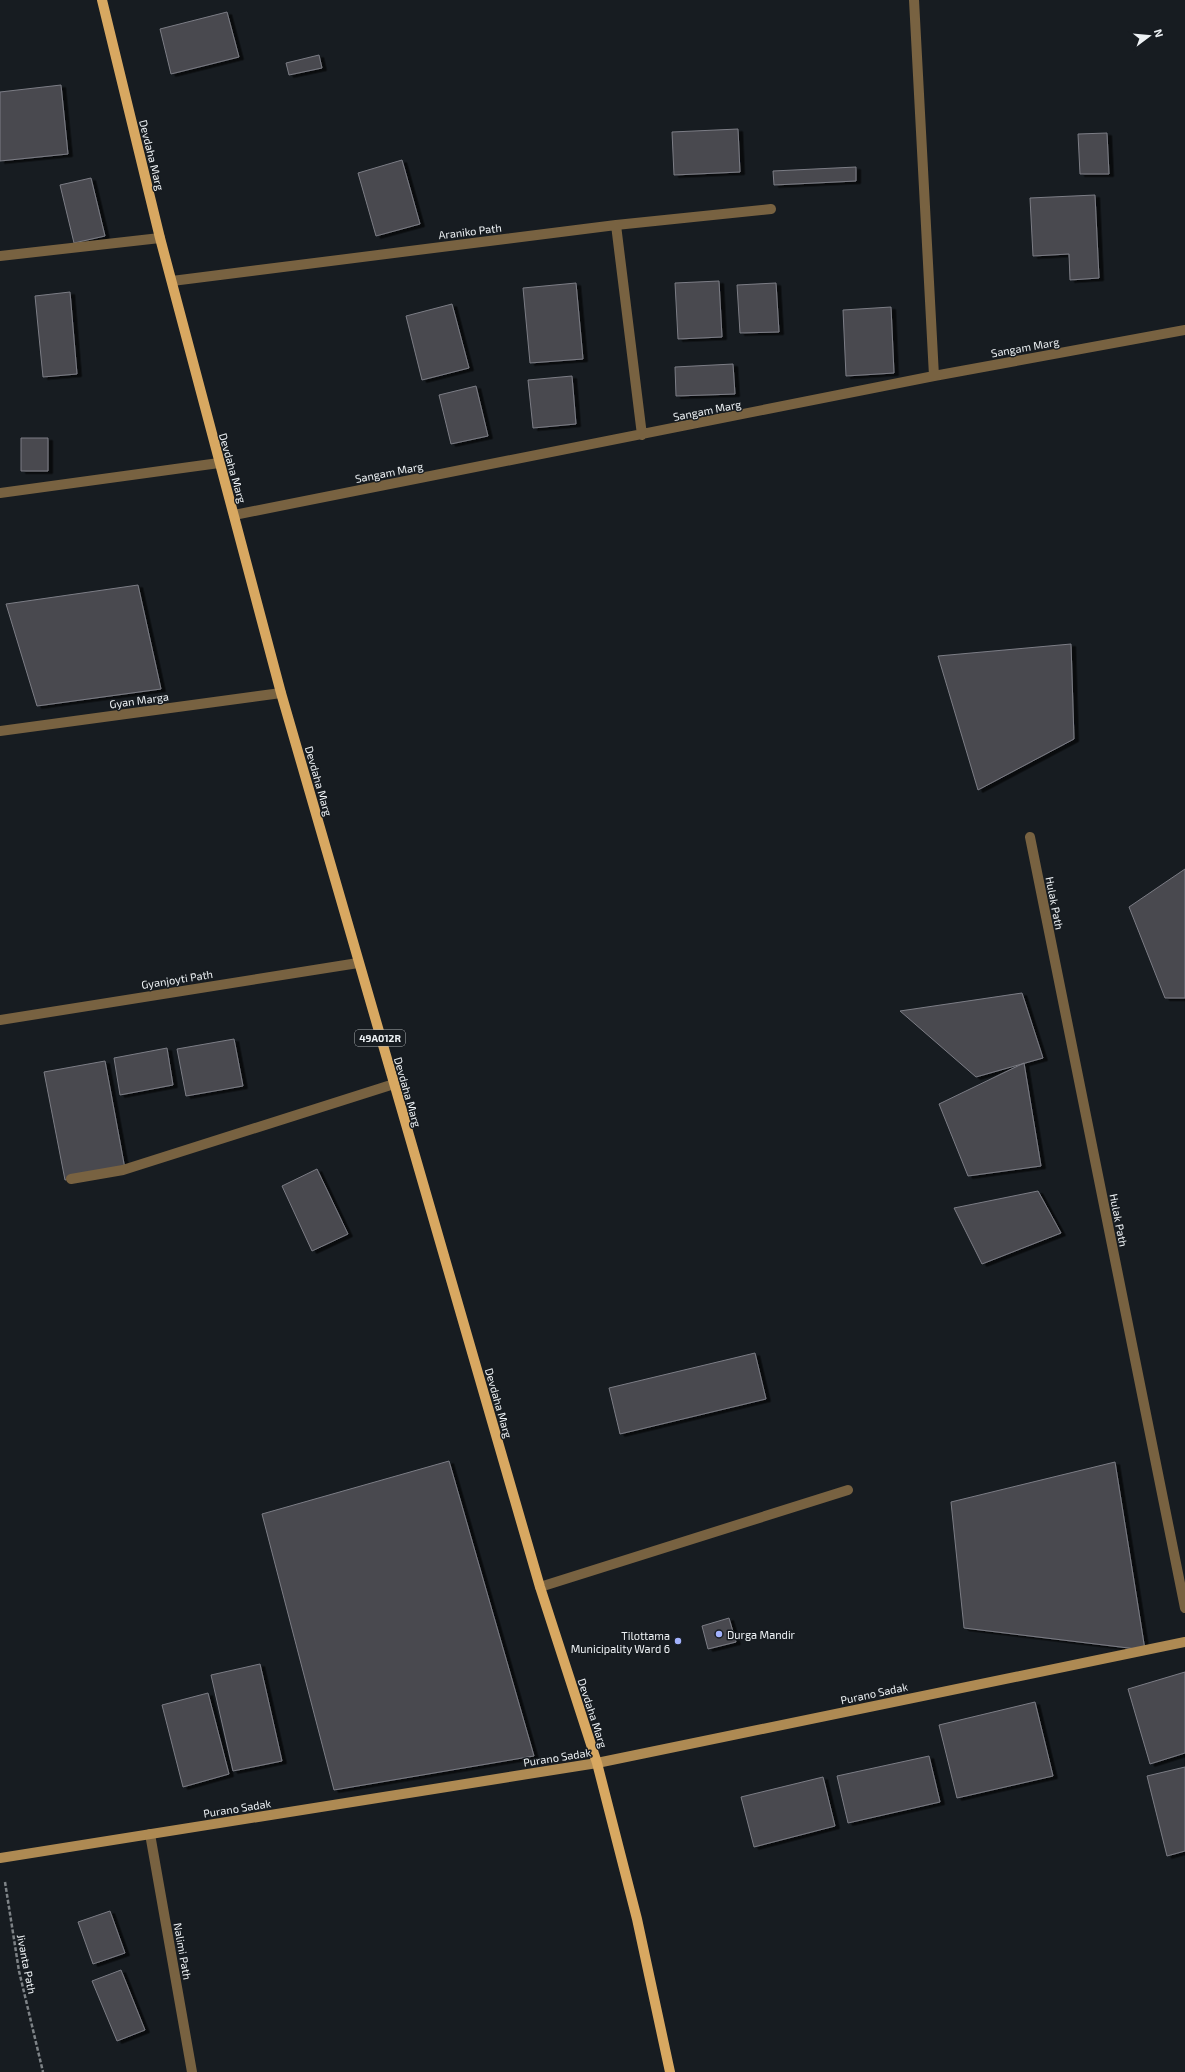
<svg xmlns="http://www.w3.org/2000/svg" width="1185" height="2072" viewBox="0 0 1185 2072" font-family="'Exo 2',sans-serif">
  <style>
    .building { fill: #494950; stroke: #7c7d85; filter: url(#shadow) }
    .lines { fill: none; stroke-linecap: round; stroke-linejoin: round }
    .path { stroke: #7e8387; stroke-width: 2.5; stroke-dasharray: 4 2; stroke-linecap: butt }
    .service { stroke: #786241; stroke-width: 10 }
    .minor { stroke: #786241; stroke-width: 10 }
    .secondary { stroke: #ae8a53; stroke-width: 10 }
    .primary { stroke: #d8a861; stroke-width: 10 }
    .poi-dot { fill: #a2b2fd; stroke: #171c21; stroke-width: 1.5 }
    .labels { text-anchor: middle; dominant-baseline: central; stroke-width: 3; stroke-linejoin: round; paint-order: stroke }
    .shield { fill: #171c21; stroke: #aeb2b5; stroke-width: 1 }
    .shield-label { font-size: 10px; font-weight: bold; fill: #eef2f5 }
    .street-label { font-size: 11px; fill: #eef2f5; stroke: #171c21 }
    .poi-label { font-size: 11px; fill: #eef2f5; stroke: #171c21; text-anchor: start }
  </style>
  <defs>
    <filter id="shadow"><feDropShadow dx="4.5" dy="2.5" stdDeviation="0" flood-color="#0009"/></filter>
  </defs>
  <rect width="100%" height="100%" fill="#171c21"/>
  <path class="building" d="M227 12 239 57 171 74 160 29Z
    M319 55 322 68 289 75 286 63Z
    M61 85 68 154 0 161V92Z
    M738 129 740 172 674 175 672 132Z
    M1107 133 1109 174H1080L1078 134Z
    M402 160 420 224 376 236 358 173Z
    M856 167V181L774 185 773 171Z
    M91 178 105 236 74 243 60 185Z
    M1095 195 1099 278 1070 280 1069 254 1033 256 1030 198Z
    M719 281 722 337 678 339 675 283Z
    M576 283 583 359 530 363 523 288Z
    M776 283 779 332 740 333 737 285Z
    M70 292 77 374 43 377 35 296Z
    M452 304 469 368 422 380 406 316Z
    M891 307 894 373 846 376 843 310Z
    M733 364 735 394 676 396 675 367Z
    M572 376 576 424 533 428 528 380Z
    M476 386 488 436 451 444 439 395Z
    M21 438H48V471H21Z
    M138 585 161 689 37 706 6 604Z
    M1071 644 1074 739 978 790 938 656Z
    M1185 869V998H1165L1129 907Z
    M1022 993 1043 1058 976 1077 900 1011Z
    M234 1039 243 1086 186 1096 177 1049Z
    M167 1048 173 1085 120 1095 114 1058Z
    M105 1061 125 1169 65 1180 44 1072Z
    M1024 1063 1041 1166 968 1176 939 1104Z
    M317 1169 348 1234 312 1251 282 1186Z
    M1038 1191 1061 1233 982 1264 954 1208Z
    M755 1353 766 1399 620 1434 609 1388Z
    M449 1461 534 1756 334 1790 262 1514Z
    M1115 1462 1145 1650 964 1628 951 1502Z
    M729 1618 736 1642 708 1649 702 1626Z
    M260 1664 282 1761 233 1771 211 1675Z
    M1185 1672V1753L1150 1764 1128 1689Z
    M208 1693 229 1774 183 1787 162 1705Z
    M1035 1702 1053 1776 957 1798 939 1725Z
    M929 1756 940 1802 848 1823 837 1776Z
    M1185 1767V1851L1167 1856 1147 1776Z
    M823 1777 835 1826 754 1847 741 1797Z
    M110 1911 125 1953 93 1964 78 1922Z
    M121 1970 145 2030 117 2041 92 1981Z"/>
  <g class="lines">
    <path class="path" d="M5 1882 19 1971 43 2072"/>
    <path class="service" d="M71 1179 123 1170 394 1084
      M540 1587 848 1490"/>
    <path class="minor" d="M914 0 934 376
      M616 225 642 435
      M0 256 160 238
      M172 281 616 225 771 209
      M0 493 219 463
      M234 515 934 376 1185 330
      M0 731 281 693
      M1030 837 1185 1608
      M0 1020 358 963
      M150 1834 192 2072"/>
    <path class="secondary" d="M0 1858 597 1763 1185 1642"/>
    <path class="primary" d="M102 0 160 238 281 693 540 1587 597 1763 637 1919 670 2072"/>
  </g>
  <g class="poi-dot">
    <circle cx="719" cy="1634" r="4"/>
    <circle cx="678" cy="1641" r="4"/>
  </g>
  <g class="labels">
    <rect class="shield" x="355" y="1030" width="50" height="16" rx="3"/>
    <g class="shield-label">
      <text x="380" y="1038">49A012R</text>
    </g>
    <g class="street-label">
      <text transform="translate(152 155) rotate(76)">Devdaha Marg</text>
      <text transform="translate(470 231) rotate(-7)">Araniko Path</text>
      <text transform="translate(1025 347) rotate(-10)">Sangam Marg</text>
      <text transform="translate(707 410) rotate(-11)">Sangam Marg</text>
      <text transform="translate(233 468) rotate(74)">Devdaha Marg</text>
      <text transform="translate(389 472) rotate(-11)">Sangam Marg</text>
      <text transform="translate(139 700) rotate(-8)">Gyan Marga</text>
      <text transform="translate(319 781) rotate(74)">Devdaha Marg</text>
      <text transform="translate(1055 903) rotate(79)">Hulak Path</text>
      <text transform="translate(177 979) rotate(-9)">Gyanjoyti Path</text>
      <text transform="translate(408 1092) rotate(74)">Devdaha Marg</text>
      <text transform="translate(1119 1220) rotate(79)">Hulak Path</text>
      <text transform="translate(499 1403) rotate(74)">Devdaha Marg</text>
      <text transform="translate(874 1693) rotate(-12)">Purano Sadak</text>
      <text transform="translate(593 1713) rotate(72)">Devdaha Marg</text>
      <text transform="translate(557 1757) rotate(-9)">Purano Sadak</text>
      <text transform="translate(237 1808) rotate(-9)">Purano Sadak</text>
      <text transform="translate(183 1951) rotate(80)">Nalimi Path</text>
      <text transform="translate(27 1964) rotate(79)">Jivanta Path</text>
    </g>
    <g class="poi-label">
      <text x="727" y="1634">Durga Mandir</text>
      <text x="670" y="1635" text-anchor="end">Tilottama<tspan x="670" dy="13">Municipality Ward 6</tspan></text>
    </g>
  </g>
  <g transform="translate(1149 36) rotate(74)" stroke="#171c21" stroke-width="3" paint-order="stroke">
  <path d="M0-3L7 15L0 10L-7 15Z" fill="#eef2f5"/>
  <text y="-6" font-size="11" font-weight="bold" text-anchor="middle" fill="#eef2f5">N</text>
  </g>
</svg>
